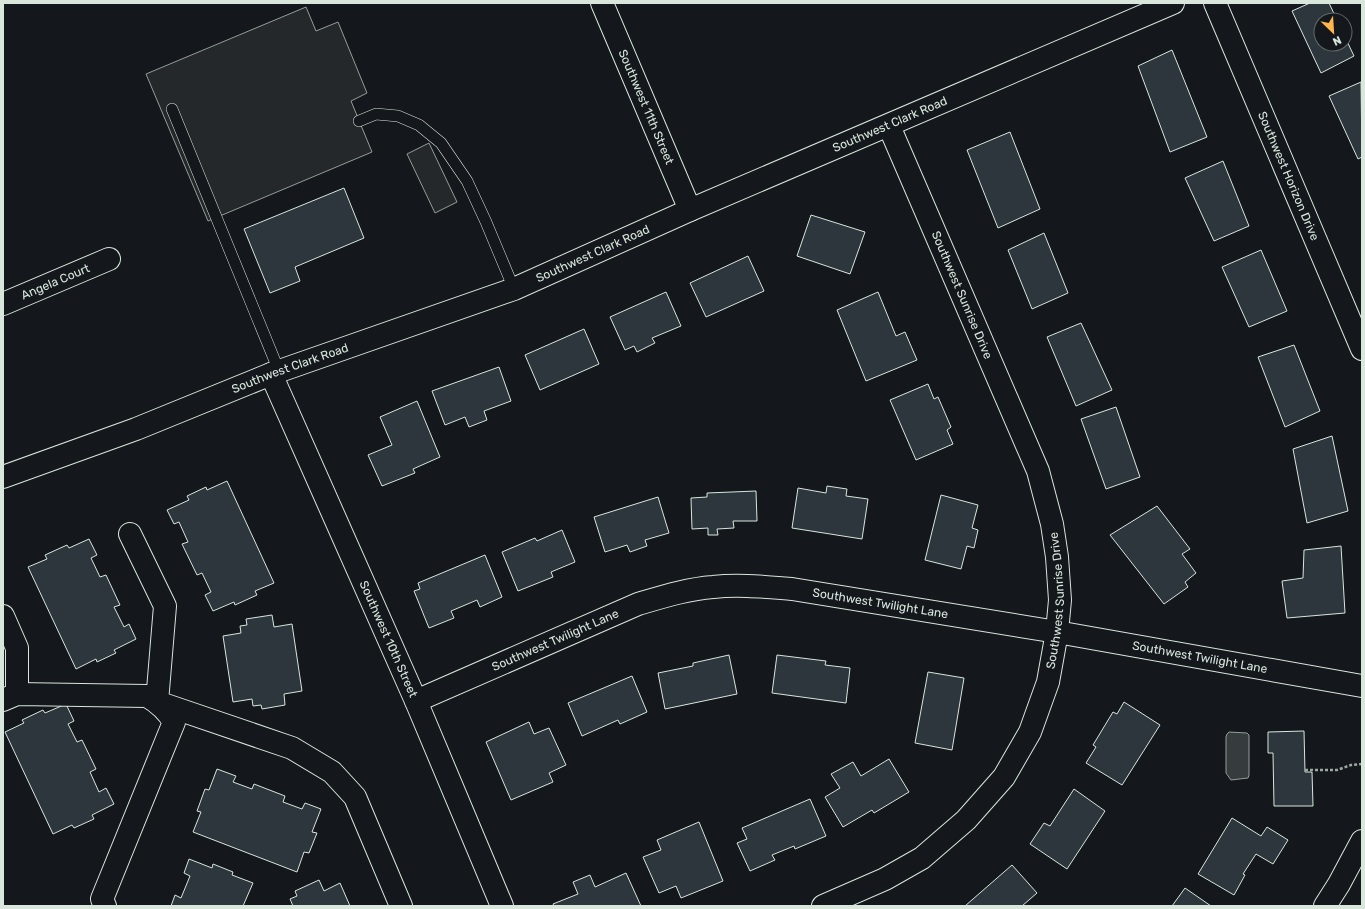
<svg xmlns="http://www.w3.org/2000/svg" width="1365" height="909" viewBox="0 0 1365 909" font-family="Rubik,sans-serif">
  <style>
    .parking { fill: #24282b; stroke: #939e99 }
    .water { fill: #363b3e; stroke: #939e99 }
    .building { fill: #2c363c; stroke: #d8e6dc }
    .lines { fill: none; stroke-linecap: round; stroke-linejoin: round }
    .lane-casing { stroke: #d8e6dc; stroke-width: 12 }
    .street-casing { stroke: #d8e6dc; stroke-width: 24 }
    .secondary-casing { stroke: #d8e6dc; stroke-width: 24 }
    .path { stroke: #9da8a2; stroke-width: 2.5; stroke-dasharray: 3 2; stroke-linecap: butt }
    .lane { stroke: #14181c; stroke-width: 11 }
    .street { stroke: #14181c; stroke-width: 22 }
    .secondary { stroke: #14181c; stroke-width: 22 }
    .labels { text-anchor: middle; dominant-baseline: central; stroke-width: 3; stroke-linejoin: round; paint-order: stroke }
    .street-label { font-size: 12px; fill: #d8e6dc; stroke: #14181c }
  </style>
  <rect width="100%" height="100%" fill="#14181c"/>
  <path class="parking" d="M306 7 316 31 338 22 367 93 351 101 372 152 208 221 146 74Z
    M429 143 457 202 435 213 407 154Z"/>
  <path class="water" d="M1229 732 1247 733 1249 735V775L1248 778 1231 780 1226 773V737L1227 734Z"/>
  <path class="building" d="M1310 3H1329L1337 20H1321V44H1345V37L1354 56 1321 73 1292 11Z
    M1172 50 1207 137 1170 152 1138 66Z
    M1361 82 1362 157 1358 159 1329 96Z
    M1010 132 1040 209 998 228 967 150Z
    M1223 161 1249 226 1214 241 1185 178Z
    M344 188 364 238 295 267 300 281 270 293 244 229Z
    M811 215 865 232 850 274 797 256Z
    M1044 233 1068 293 1032 309 1008 250Z
    M1261 250 1287 311 1249 327 1222 267Z
    M748 256 764 291 706 317 690 283Z
    M666 292 681 326 652 338 655 343 637 352 634 346 625 350 610 317Z
    M878 292 896 336 905 332 917 360 866 381 837 310Z
    M1081 323 1112 390 1076 406 1047 337Z
    M584 329 599 364 540 390 525 355Z
    M1294 345 1320 411 1285 427 1258 357Z
    M499 367 511 401 484 411 487 420 469 427 465 417 445 425 432 391Z
    M928 384 934 399 938 397 951 427 947 430 953 444 916 460 890 400Z
    M417 401 440 457 413 469 415 473 382 486 368 455 392 445 380 417Z
    M1116 407 1140 477 1106 489 1081 419Z
    M1332 436 1348 511 1307 523 1293 449Z
    M227 481 274 583 255 591 257 595 235 605 234 602 213 611 205 595 211 592 202 573 197 575 182 544 188 542 179 522 174 524 167 510 189 500 187 496 206 487 207 490Z
    M827 486 847 489 846 496 868 499 862 539 792 528 798 488 826 493Z
    M756 491 757 521H733L734 528 717 529 718 535H708V528L692 529 691 498 707 497V493Z
    M941 495 978 505 972 528 978 530 974 548 967 546 961 569 925 560Z
    M658 497 669 533 645 540 647 546 630 552 627 545 605 552 594 517Z
    M1157 506 1190 549 1182 554 1196 573 1185 582 1188 587 1164 604 1110 535Z
    M562 530 575 562 551 572 553 577 518 591 502 552 535 538 537 541Z
    M89 539 97 555 91 558 100 577 106 575 120 605 114 607 124 627 129 624 136 639 114 650 116 653 97 662 96 659 76 669 28 567 47 559 45 555 67 545 69 548Z
    M1341 546 1345 613 1287 618 1282 581 1303 578 1304 550Z
    M485 555 502 597 480 607 477 600 451 611 454 618 429 628 414 591 420 589 418 583Z
    M272 615 274 627 292 624 302 691 284 694 285 705 262 709 261 705 253 706 252 699 233 702 223 636 241 633 240 626 247 625 246 619Z
    M729 655 737 694 665 709 658 673 693 666V663Z
    M777 655 826 661 825 665 850 668 846 703 772 693Z
    M928 672 964 678 952 750 915 743Z
    M632 676 647 712 620 724 618 720 582 736 568 703Z
    M1124 702 1160 725 1122 785 1086 763 1096 747 1093 745 1113 712 1117 714Z
    M66 704 74 721 68 724 77 742 82 740 96 769 90 772 99 792 106 788 114 804 92 815 94 819 74 828 72 825 53 834 5 732 24 723 22 720 43 710 45 713Z
    M529 722 534 734 549 728 566 765 549 773 553 782 511 800 486 742Z
    M1304 731 1305 772H1312L1313 806H1274L1273 753H1268V732Z
    M889 759 909 792 874 813 872 810 843 827 825 797 840 788 831 774 853 762 861 776Z
    M217 769 236 776 233 782 252 789 254 784 285 796 283 802 302 809 305 803 321 809 312 832 317 833 309 853 304 852 297 872 193 832 201 812 197 811 205 789 209 790Z
    M1074 789 1105 811 1067 869 1030 844 1044 823 1050 826Z
    M810 799 826 836 795 849 794 846 772 855 775 860 750 871 737 843 747 839 742 828Z
    M1232 818 1261 836 1267 827 1288 840 1273 864 1256 854 1243 874 1245 875 1234 895 1198 874Z
    M699 822 723 881 681 898 676 886 659 893 643 857 661 850 657 840Z
    M189 859 212 868 213 864 233 872 232 875 253 883 243 906H171L175 895 181 898 190 876 184 873Z
    M1012 865 1037 893 1022 906H965Z
    M626 873 641 906H554L553 904 578 894 573 882 590 875 595 887Z
    M319 880 324 891 340 883 350 906H293L290 899 297 896 295 891Z
    M1185 888 1211 906H1172Z"/>
  <g class="lines">
    <defs>
      <path id="lane" d="M172 109 279 371
        M359 121 376 114 398 116 419 125 441 143 467 181 486 222 514 289"/>
      <g id="street">
        <path id="s1" d="M602 3 690 210"/>
        <path id="s2" d="M1215 3 1362 349"/>
        <path id="s3" d="M3 304 109 259"/>
        <path d="M130 534 165 606 157 702 292 748 332 772 355 797 401 906"/>
        <path d="M3 616 17 648V694"/>
        <path d="M3 700 17 694 147 696C159 703 167 710 174 722L102 899 105 906"/>
        <path id="s4" d="M416 701 638 604C662 597 687 589 713 587 739 584 766 587 792 589L1057 632 1362 686"/>
        <path id="s5" d="M823 906 885 879 922 858 966 820 1004 777 1030 732 1048 682 1057 632 1060 600 1057 557 1052 524 1038 471 889 126"/>
        <path d="M1325 906 1339 884 1362 841"/>
      </g>
      <g id="secondary">
        <path id="s6" d="M271 374 416 701 502 906"/>
        <path id="s7" d="M3 477 136 429 271 374 514 289 690 210 1173 3"/>
      </g>
    </defs>
    <use href="#lane" class="lane-casing"/>
    <use href="#street" class="street-casing"/>
    <use href="#secondary" class="secondary-casing"/>
    <path class="path" d="M1305 770H1337L1351 765 1362 764"/>
    <use href="#lane" class="lane"/>
    <use href="#street" class="street"/>
    <use href="#secondary" class="secondary"/>
  </g>
  <g class="labels">
    <g class="street-label">
      <text stroke="none"><textPath href="#s1" startOffset="113">Southwest 11th Street</textPath></text>
      <text stroke="none"><textPath href="#s7" startOffset="955">Southwest Clark Road</textPath></text>
      <text stroke="none"><textPath href="#s2" startOffset="188">Southwest Horizon Drive</textPath></text>
      <text stroke="none"><textPath href="#s7" startOffset="631">Southwest Clark Road</textPath></text>
      <text stroke="none"><textPath href="#s3" startOffset="57">Angela Court</textPath></text>
      <text transform="translate(962 295) rotate(67)">Southwest Sunrise Drive</text>
      <text stroke="none"><textPath href="#s7" startOffset="307">Southwest Clark Road</textPath></text>
      <text stroke="none"><textPath href="#s5" startOffset="413">Southwest Sunrise Drive</textPath></text>
      <text stroke="none"><textPath href="#s4" startOffset="488">Southwest Twilight Lane</textPath></text>
      <text stroke="none"><textPath href="#s6" startOffset="290">Southwest 10th Street</textPath></text>
      <text stroke="none"><textPath href="#s4" startOffset="152">Southwest Twilight Lane</textPath></text>
      <text stroke="none"><textPath href="#s4" startOffset="812">Southwest Twilight Lane</textPath></text>
    </g>
  </g>
  <rect width="1365" height="909" fill="none" stroke="#d8e6dc" stroke-width="8"/>
  <g transform="translate(1333 32) rotate(155)"><circle r="19" fill="#14181c" stroke="#626a69"/>
  <path d="M0-3L7 15L0 10L-7 15Z" fill="#ffb74d"/>
  <text y="-6" font-size="11" font-weight="bold" text-anchor="middle" fill="#d8e6dc">N</text>
  </g>
</svg>
